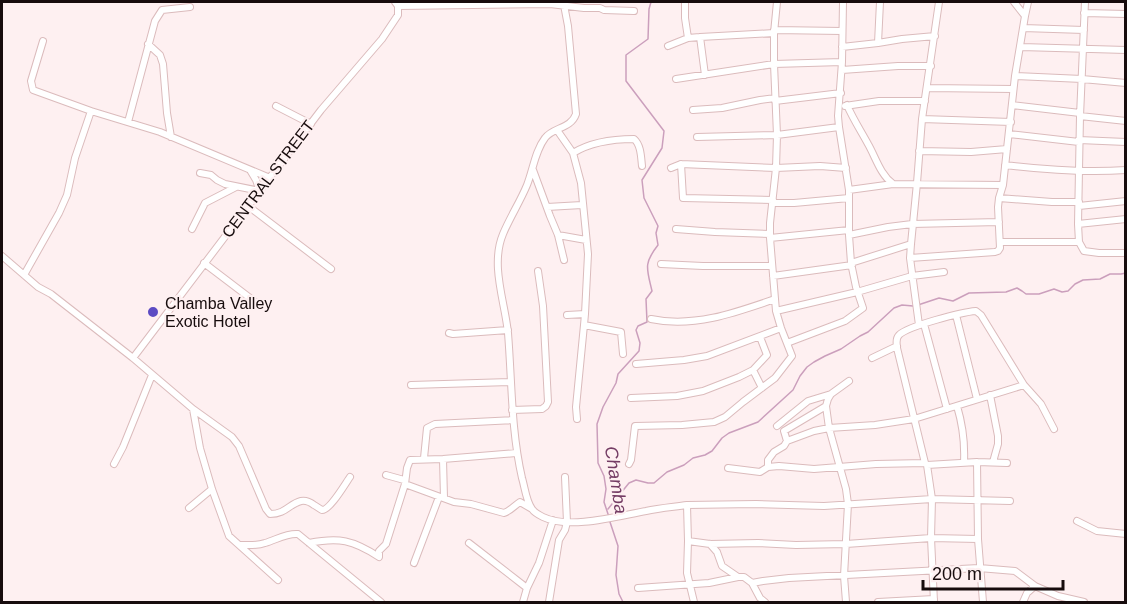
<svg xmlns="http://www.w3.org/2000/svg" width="1127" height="604" viewBox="0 0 1127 604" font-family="Arial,sans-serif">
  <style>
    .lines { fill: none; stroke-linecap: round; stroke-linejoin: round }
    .stream { stroke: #cb9fbc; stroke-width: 1.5 }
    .minor-casing { stroke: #dbbbbc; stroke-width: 8 }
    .minor { stroke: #fff; stroke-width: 6 }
    .poi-dot { fill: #5c4bc3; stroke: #fef0f1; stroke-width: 2 }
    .labels { text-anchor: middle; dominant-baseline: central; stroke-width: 4.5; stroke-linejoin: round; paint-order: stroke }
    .street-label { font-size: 16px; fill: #170c0d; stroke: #fef0f1 }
    .poi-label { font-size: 16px; fill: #170c0d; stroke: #fef0f1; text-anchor: start }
    .water-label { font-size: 18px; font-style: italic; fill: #743c64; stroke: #fef0f1 }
  </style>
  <rect width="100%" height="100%" fill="#fef0f1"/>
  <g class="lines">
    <path class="stream" d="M918 305 939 298 953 301 969 293 1006 292 1017 288 1022 291 1026 294H1039L1054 289 1062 292 1068 291 1075 284 1083 280 1100 279 1110 274H1121L1126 273
      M608 509 629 483 636 480 648 483H654L667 472 684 465 693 458 705 455 712 451 722 438 729 433 758 422 793 390 800 376 807 367 814 362 825 356 841 349 860 336 868 332 894 308 902 305 913 306
      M609 517 604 502 606 489 604 476 598 463 597 424 603 407 616 383 618 374 639 351 640 343 636 330 638 326 647 322 646 299 652 291C647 269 643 264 658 245L656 233 658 226 644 198 642 180 662 148 664 131 626 81V55L648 39 649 9 651 2
      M610 522 618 546 616 575 619 594 623 602"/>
    <defs>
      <path id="minor" d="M685 2V18L688 38
        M1085 2 1080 116 1078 224 1079 242 1084 251 1099 253H1126
        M564 5 568 26 576 114C571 129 553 127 545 138 535 151 533 170 527 185 520 202 510 217 503 234 490 265 505 302 508 333 512 382 511 430 522 478 525 488 526 501 532 509 534 512 539 515 543 517 570 530 618 516 646 511 659 508 673 507 687 505
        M398 6 550 4 584 8H600L604 10 634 11
        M1084 13 1126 14
        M1025 16 1028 2
        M1023 28 1084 30
        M774 30 842 31
        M700 37 705 75
        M43 41 31 81 33 90 91 111
        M878 43 902 39 935 36
        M148 44 160 55 163 64 167 113 171 137
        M668 46 688 38 700 37 774 33
        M842 47 878 43 880 2
        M1021 47 1126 50
        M842 70 898 66H931
        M1015 76 1082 79 1126 83
        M676 79 774 64 842 62
        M927 88 1013 89
        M775 101 841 93
        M847 105C853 119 861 131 868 144 876 158 880 174 893 184L1003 185
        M1012 105 1080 113
        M276 106 311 124
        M845 106 879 101H925
        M693 110 722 108 760 100 775 98
        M1080 116 1126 121
        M922 119 1011 122
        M128 122 155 21 162 10 190 7
        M557 130 573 153 581 183 588 254 585 314
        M1009 134 1079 142
        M697 137 777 135 839 127
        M1079 140 1126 142
        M919 151 971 152 1007 149
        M573 153C591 142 613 139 634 139 641 145 641 157 642 166
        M681 164 683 198 773 200
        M1005 165C1046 170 1084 173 1126 170
        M671 168 681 164 776 168 820 166 846 168
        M250 170 256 180 260 191
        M533 170 550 216 558 235 564 260
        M200 173 211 175 217 180 225 184 260 191
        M849 190 893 184
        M999 198 1052 202H1079
        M772 203H794L849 198
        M248 206 331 269
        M1079 206 1126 201
        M547 207 582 205
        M1078 224 1126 219
        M192 229 205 203 236 187
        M676 229 715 232 770 234
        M558 235 586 240
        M849 235 888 227 912 224 999 222
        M770 238 849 230
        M1000 242H1079
        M2 256 38 287 51 294 133 358 193 409 200 448 212 489 229 536 278 580
        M910 258 995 252 998 251 1000 248 998 207 999 198 1003 185 1015 76 1025 16 1014 2
        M204 263 258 304
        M851 263 911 244
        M661 264 703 266H772
        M24 275 59 213 67 195 75 158 91 111 160 132 270 178
        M773 276 852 265
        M776 311 857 292 912 276 944 272
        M567 315 585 314 584 325 621 332 623 354
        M956 315 977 399
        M651 319C693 328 735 313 775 299
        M924 324 947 409
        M919 325 910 258 911 244 917 183 922 119 939 2
        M449 333 453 334 508 330
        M787 343 845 321 863 308 856 287 851 263 849 235V190L839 127 838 116 842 62 843 2
        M133 358 321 110 382 39 398 15V6L395 2
        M872 358 897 346
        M636 364 684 360 707 356 781 328
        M753 370 762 388
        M411 385 510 382
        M990 395 998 436V444L993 462
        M631 398 677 396 703 391 739 377 753 370 767 355 760 337
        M957 406C963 426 965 441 964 462
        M193 409 232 437 239 446 266 509 270 514C286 514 289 504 301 501 306 500 310 502 314 505 316 506 320 509 322 510 330 510 345 484 350 477
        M512 410 542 409 546 406 548 402 543 306 538 271
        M577 419 576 407 584 325
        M777 426 808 401 831 394
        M787 441 784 431 826 406
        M424 458 427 428 435 424 513 420
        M443 459 444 498
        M977 462 1007 463
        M925 463 897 348C897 344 895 339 899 335 908 326 962 312 976 311L981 315 1024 385 1041 404 1054 429
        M114 464 123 447 152 375
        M629 464 631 460 635 426 682 425 714 422 725 417 743 402 775 378 792 356 781 328 776 311 770 238V223L776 168 777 135 774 64V33L777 2
        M927 465 932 499 931 538 934 602
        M768 467V460L774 452 784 446 787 441 814 431 829 428 875 425 914 419 1024 385
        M728 468 760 472 768 467 779 466 814 469 876 464 925 463 927 465 977 462 978 539 983 602
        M386 475 404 480 405 484 454 502 471 504 504 513C510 511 514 506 520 502L532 509
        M189 508 212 489
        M1077 521 1097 531 1126 534
        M688 541 710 544 758 543 796 545 846 544 931 538 978 539
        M309 543C339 537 353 540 379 557V551L386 544 405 484 407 468 410 460 443 459 516 453
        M469 543 527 588 539 563 553 520
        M710 544 717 552 722 566 738 577H744L752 583 760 598 765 602
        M240 545C248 545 257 546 265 543 276 540 286 533 298 534L381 602
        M414 563 439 497
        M752 583 763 581 789 578 979 568 1015 571 1035 586
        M638 588 709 583 738 577
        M523 602 527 588
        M549 602 559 540 565 530 567 522 565 477
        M694 602 687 573 688 541 687 505 756 504 824 506 932 499 1010 501
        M846 602 844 576 848 504 846 489 829 428 826 406 828 399 831 394 849 381
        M878 602 934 599
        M1023 602 1027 593 1035 586 1058 596 1084 602"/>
    </defs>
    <use href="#minor" class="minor-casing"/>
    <use href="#minor" class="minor"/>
  </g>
  <circle class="poi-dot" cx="153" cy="312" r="6"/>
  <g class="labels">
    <g class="street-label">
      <text transform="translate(268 179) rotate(-53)">CENTRAL STREET</text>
    </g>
    <g class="poi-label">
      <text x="165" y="303">Chamba Valley<tspan x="165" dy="18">Exotic Hotel</tspan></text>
    </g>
    <g class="water-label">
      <text transform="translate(616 480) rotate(81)">Chamba</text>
    </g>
  </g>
  <rect width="1127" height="604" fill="none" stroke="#170c0d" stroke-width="6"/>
  <path d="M923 580v9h140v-9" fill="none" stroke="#170c0d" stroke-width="3"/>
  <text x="932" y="580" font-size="18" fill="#170c0d" stroke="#fef0f1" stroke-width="4.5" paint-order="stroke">200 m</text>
</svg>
